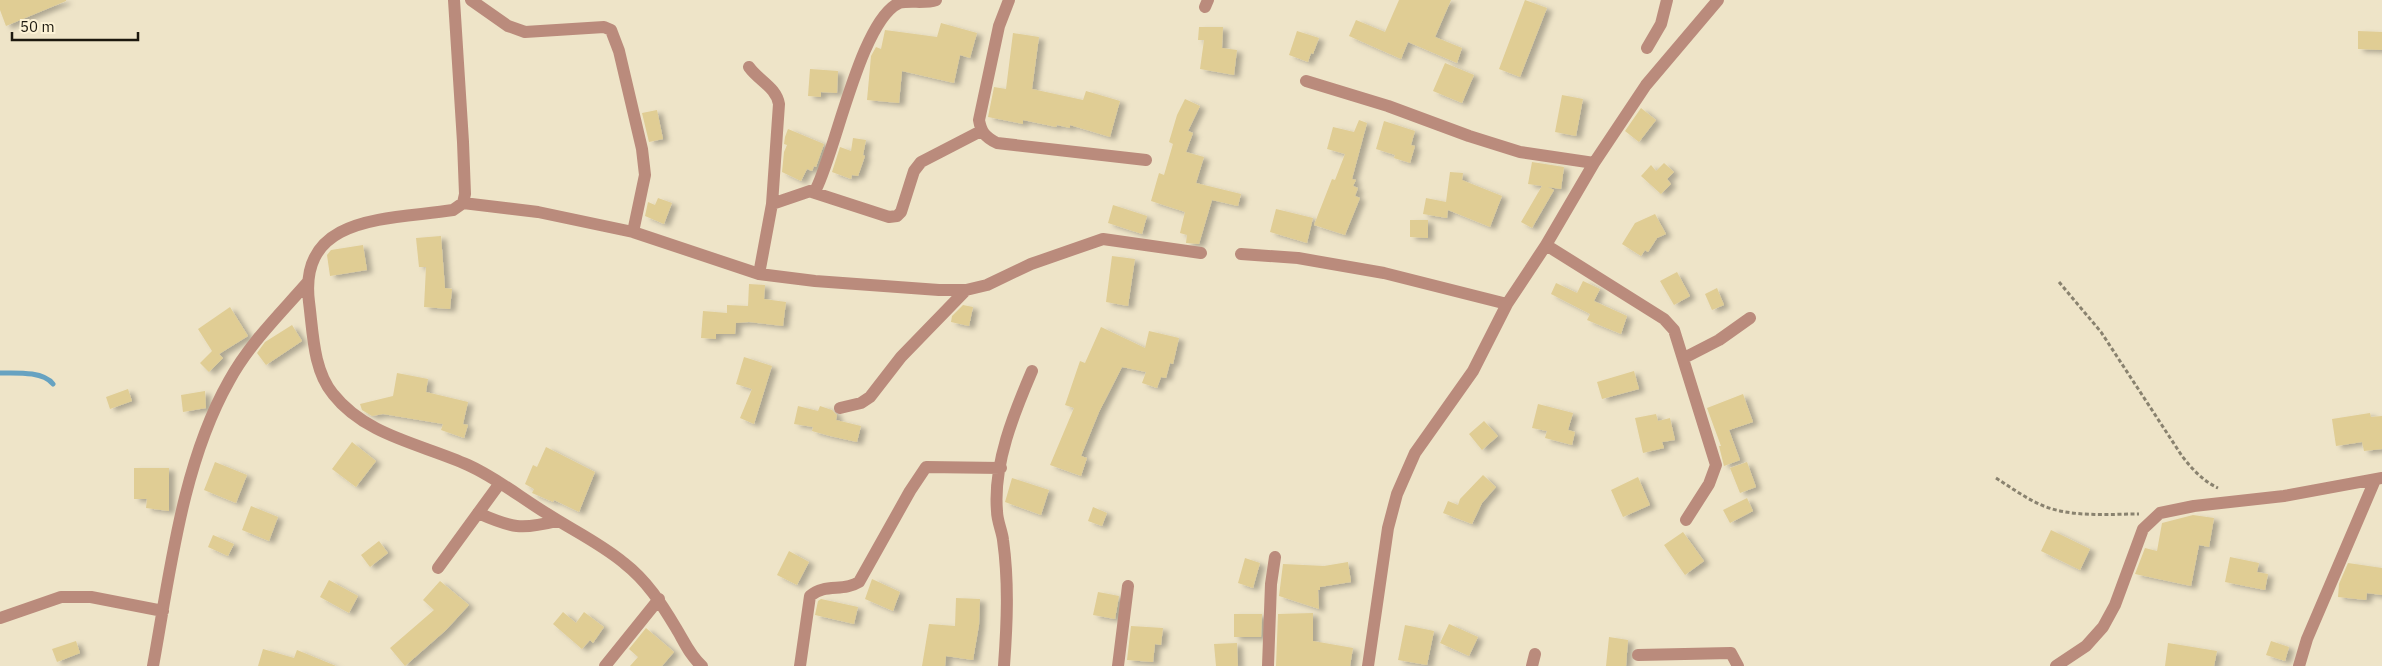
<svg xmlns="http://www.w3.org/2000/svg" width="2382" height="666" viewBox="0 0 2382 666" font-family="'IBM Plex Sans',sans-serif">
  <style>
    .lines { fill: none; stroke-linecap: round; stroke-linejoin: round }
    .stream { stroke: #66a2c1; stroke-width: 5 }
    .building { fill: #e0cd94; filter: url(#shadow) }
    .path { stroke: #89826f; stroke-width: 3; stroke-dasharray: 4 2.5; stroke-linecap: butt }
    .minor { stroke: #ba8b7c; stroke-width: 12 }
  </style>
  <defs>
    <filter id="shadow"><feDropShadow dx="5.5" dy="3" stdDeviation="2.5" flood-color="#0004"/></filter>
  </defs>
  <rect width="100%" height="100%" fill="#eee4c8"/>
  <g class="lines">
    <path class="stream" d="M0 373C16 373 43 371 53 384"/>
  </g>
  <path class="building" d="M0 0H66V1L6 26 0 10Z
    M1399 0H1451L1435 37 1462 48 1457 63 1408 42 1401 59 1349 36 1356 20 1385 32Z
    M1525 0 1547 8 1520 77 1499 69Z
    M941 23 977 33 970 58 960 55 954 83 902 71 899 103 867 100 871 56 876 47 881 49 885 30 937 37Z
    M1199 27H1223L1222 48 1237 50 1234 75 1200 69 1204 40H1198Z
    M1297 31 1319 38 1313 54 1311 53 1308 62 1289 55Z
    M2358 31 2382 32V50L2358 49Z
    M1013 33 1039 37 1032 89 1083 100 1086 91 1120 101 1110 137 1070 125V128L1057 125 1056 127 1023 120V124L988 117 994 87 1006 89Z
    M1445 63 1474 75 1462 103 1433 91Z
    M810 69 838 71 837 93 821 92V97L808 96Z
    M1562 95 1583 99 1576 136 1555 132Z
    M1185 99 1200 106 1188 131 1193 133 1186 152 1204 157 1196 183 1241 194 1238 206 1212 200 1199 244 1186 243 1187 235 1180 233 1185 212 1151 201 1159 173 1164 175 1173 144 1169 142 1177 115Z
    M1641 108 1656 120 1639 142 1625 131Z
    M657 110 663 139 649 142 642 113Z
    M1359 120 1367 123 1352 179 1356 180 1353 186 1358 188 1355 196 1360 198 1345 235 1314 225 1332 179 1335 180 1345 154 1327 149 1333 127 1354 132Z
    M1384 121 1415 131 1411 145 1415 146 1410 163 1394 158 1395 155 1376 149Z
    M788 129 824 144 816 167 814 166 812 171 807 169 801 181 782 172 784 152 787 145 784 144 785 137Z
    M853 138 866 140 863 155 865 156 858 176 852 175 851 179 832 172 840 147 851 151Z
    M1532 162 1564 167 1561 189 1548 187 1554 190 1532 228 1521 222 1542 186 1528 184Z
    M1664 163 1674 172 1667 179 1671 184 1661 194 1641 176 1651 165 1656 171Z
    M1450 172 1463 173 1462 180 1502 196 1490 227 1448 210 1447 218 1423 214 1426 198 1446 202Z
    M658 198 672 203 664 224 645 216 648 202 655 205Z
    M1113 205 1147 216 1142 234 1108 223Z
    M1276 209 1313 218 1307 243 1270 232Z
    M1655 214 1666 234 1657 238 1648 252 1645 250 1641 256 1622 244 1635 223Z
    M1410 220H1428V238L1410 237Z
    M441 236 445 288 452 289 450 309 424 307 426 267H419L416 238Z
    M363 245 367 270 330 276 327 255 331 250Z
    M1112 256 1135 259 1128 306 1106 302Z
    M1677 272 1690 296 1674 305 1660 281Z
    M1583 281 1600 289 1594 301 1627 316 1621 334 1587 320 1590 314 1551 294 1556 283 1577 293Z
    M749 284 765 285 764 299 786 302 783 326 749 322 736 323 735 334H716V339L701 338 703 311 727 313V305L748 306Z
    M1717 288 1724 305 1712 310 1705 294Z
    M963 305 973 307 969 326 951 322 952 316Z
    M230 307 248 336 219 354 223 358 209 372 200 363 212 351 198 329Z
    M292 325 302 341 266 365 257 353 265 342Z
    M1101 327 1145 348 1149 331 1179 338 1173 364 1170 363 1166 378 1161 377 1157 388 1142 383 1146 372 1122 367 1099 412 1081 456 1087 458 1081 476 1050 465 1074 408 1065 405 1080 361 1085 363Z
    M744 357 772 366 754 424 740 418 752 389 736 384Z
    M1634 371 1639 389 1602 399 1597 382Z
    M397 373 428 379 426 392 468 402 463 424 468 425 464 438 441 430 443 424 383 414 372 416 362 410 360 404 393 396Z
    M128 389 132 401 110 409 106 397Z
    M205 391 206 408 183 412 181 395Z
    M1743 394 1753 422 1729 430 1740 460 1724 466 1719 446H1721L1707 408Z
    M1538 404 1573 413 1568 430 1575 432 1572 445 1545 438 1547 431 1532 428Z
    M798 406 818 411 820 406 832 410 837 415 836 420 861 426 857 442 830 436 812 431 813 427 794 424Z
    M2370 413 2371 417 2382 416V449L2364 451 2362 442 2336 446 2332 419Z
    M1656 414 1658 421 1670 418 1675 440 1662 442 1664 448 1643 453 1635 418Z
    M1484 421 1498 436 1482 450 1469 434Z
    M352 442 376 461 356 487 332 469Z
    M546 447 595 472 579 512 554 500 553 502 532 493 534 489 525 484 533 465 537 467Z
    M215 462 247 475 236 503 204 490Z
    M1747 462 1756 487 1740 493 1730 468Z
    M134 468H169V511L146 508 147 499H134Z
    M1483 475 1496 487 1482 503 1472 524 1443 513 1448 501 1458 505 1460 499Z
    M1638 477 1650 505 1623 517 1611 490Z
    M1012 478 1049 490 1041 515 1005 502Z
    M1747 498 1753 511 1730 523 1723 510Z
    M251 506 278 517 269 541 242 530Z
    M1093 507 1107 513 1102 526 1088 521Z
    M2193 515 2214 518 2209 547 2199 545 2191 586 2135 574 2145 548 2157 551 2162 523Z
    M2051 530 2090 549 2080 570 2041 551Z
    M1683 532 1704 561 1685 575 1664 545Z
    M213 535 234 544 228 556 208 547Z
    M379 541 388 553 370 567 361 555Z
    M789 551 809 562 797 585 777 575Z
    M2230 557 2259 563 2257 572 2268 574 2265 590 2225 582Z
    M1245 558 1260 563 1253 588 1238 583Z
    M1348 562 1351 582 1320 587V590H1318L1319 609 1279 596 1283 564 1324 566Z
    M2348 563 2382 568V595L2367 593 2366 600 2338 597 2339 584Z
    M872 579 900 592 893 611 865 599Z
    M329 580 358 596 349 613 320 597Z
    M440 581 469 605 446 630 405 666 390 648 434 610 423 600Z
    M1098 592 1119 596 1115 619 1093 615Z
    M956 598 980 599 979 625 973 660 946 656 945 666H922L929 624 955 626Z
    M821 599 858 607 854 624 815 615 818 601Z
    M563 612 576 623 584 612 604 627 593 643 590 640 582 649 553 624Z
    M1313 613V641L1353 648 1350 666H1276L1278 614Z
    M1234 614H1262L1261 637H1234Z
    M1449 624 1478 637 1469 656 1440 643Z
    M1405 625 1434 631 1427 665 1398 660Z
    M1131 626 1163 628 1161 645 1155 644 1153 662 1127 660Z
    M646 628 674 652 662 666H630L638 657 629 649Z
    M1609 637 1628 640 1626 666H1606Z
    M76 641 80 653 57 662 52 649Z
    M2271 641 2289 647 2285 661 2266 655Z
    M1237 643 1238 666H1216L1214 644Z
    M2168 643 2217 651 2214 666H2165Z
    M263 649 294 658 297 650 336 666H258Z"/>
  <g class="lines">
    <path class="path" d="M2059 282 2101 332 2182 456C2192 469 2203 481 2218 488
      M1996 478C2010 487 2024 497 2039 504 2069 518 2107 514 2139 514"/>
    <path class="minor" d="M454 0 463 142 465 194 463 203 453 210C391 220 298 213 309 302 313 332 313 370 333 394 366 436 422 444 468 465 495 477 520 497 546 513 572 530 600 543 624 563 647 581 661 603 676 628 684 641 690 656 702 666
      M471 0 508 26 525 32 604 27 611 30 619 51 642 149 645 175 633 232
      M1009 0 999 26 979 120C981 132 985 137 997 143L1146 160
      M1205 7 1208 0
      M1647 48 1661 24 1667 0
      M749 67C759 81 776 87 779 104L772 204 759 274
      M1306 81 1388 106 1469 136 1520 152 1594 163
      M812 192 889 217 897 216 901 212 914 171 921 162 981 131
      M463 203 538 212 633 232 759 274 815 281 939 290H966L987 285 1031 264 1103 239 1201 253
      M772 204 816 189C836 150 861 20 899 3 910 0 925 4 936 0
      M1546 245 1664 319 1674 330 1716 465 1709 484 1686 520
      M1241 254 1298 258 1384 273 1507 304
      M1684 358 1719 340 1750 318
      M840 408 861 403 870 397 901 357 966 290
      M478 513C512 528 521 530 557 521
      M438 568 500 483
      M0 618 61 597H91L163 611
      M1638 655 1731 653 1738 666
      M153 666C170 573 182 464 229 381 249 344 280 314 307 283
      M605 666 659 599
      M800 666 810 596C825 583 843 592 859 582L910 491 926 467 1001 468
      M1004 666C1007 624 1009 583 1003 540 1002 531 997 521 997 511 993 464 1014 413 1032 371
      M1118 666 1128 586
      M1268 666 1271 584 1275 557
      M1368 666 1388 528 1397 494 1415 453 1473 371 1507 304 1546 245 1594 163 1646 85 1718 0
      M1532 666 1535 654
      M2056 666 2086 646 2103 627 2115 605 2143 529 2160 513 2194 506 2284 496 2382 478
      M2299 666 2307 639 2375 480"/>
  </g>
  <path d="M12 32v8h126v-8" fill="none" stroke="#1c180e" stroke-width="2.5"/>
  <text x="20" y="32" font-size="15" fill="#1c180e" stroke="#fcf2d5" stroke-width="4" paint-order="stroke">50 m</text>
</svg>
